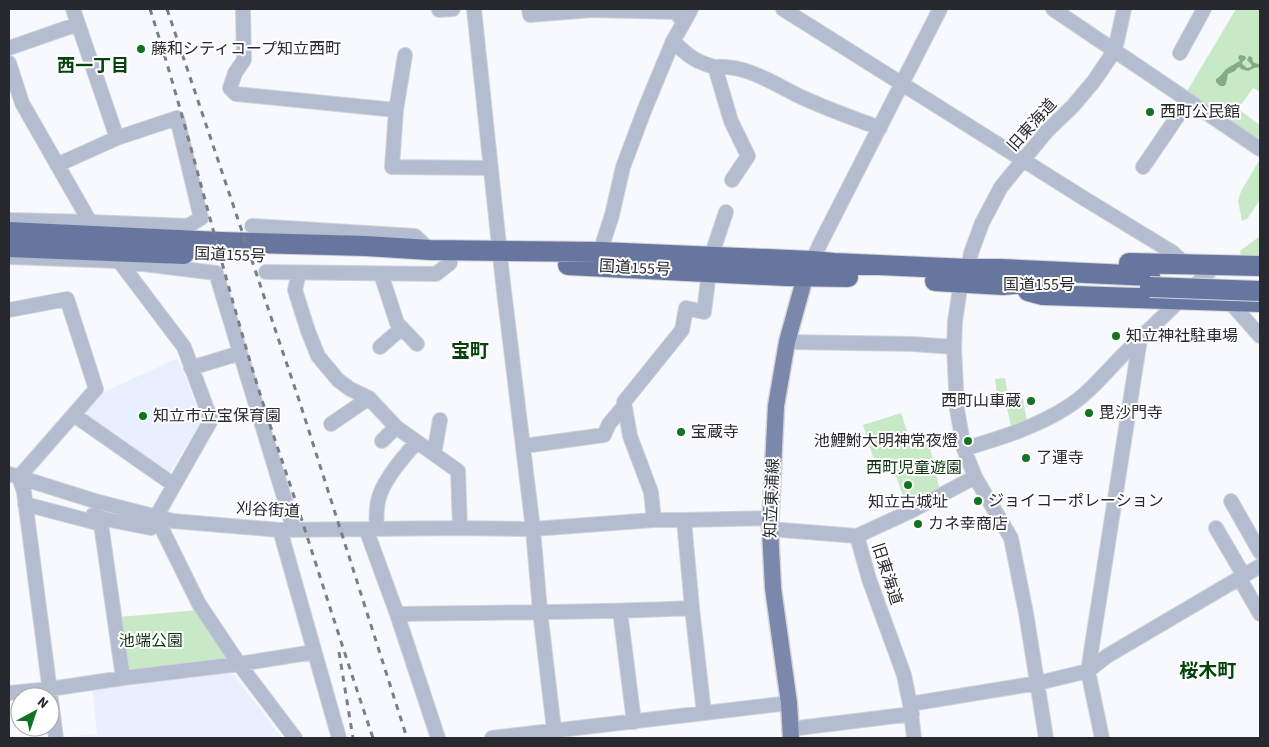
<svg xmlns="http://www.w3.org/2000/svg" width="1269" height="747" viewBox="0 0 1269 747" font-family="'Source Sans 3','Noto Sans JP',sans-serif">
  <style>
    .built { fill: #e8efff }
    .green { fill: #c7e9c6 }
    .water { fill: #86a986 }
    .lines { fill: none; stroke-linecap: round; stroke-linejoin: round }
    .minor-casing { stroke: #d2d4d9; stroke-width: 16 }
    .major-casing { stroke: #d2d4d9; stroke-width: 19 }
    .highway-casing { stroke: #d2d4d9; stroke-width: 22 }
    .minor { stroke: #b4bcd0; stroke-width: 14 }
    .major { stroke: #7b88ab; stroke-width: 16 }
    .highway { stroke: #66769e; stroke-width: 20 }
    .rail { stroke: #7c7e83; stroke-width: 3; stroke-dasharray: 6 6; stroke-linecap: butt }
    .highway-bridge-casing { stroke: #d2d4d9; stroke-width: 22; stroke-linecap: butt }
    .highway-bridge { stroke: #66769e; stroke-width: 20 }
    .poi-dot { fill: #137322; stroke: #fff; stroke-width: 2 }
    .labels { text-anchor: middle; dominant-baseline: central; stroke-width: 4; stroke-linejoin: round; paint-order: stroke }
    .poi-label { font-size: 16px; fill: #27292e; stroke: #fff; text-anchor: start }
    .street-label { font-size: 16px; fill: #27292e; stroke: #fff }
    .park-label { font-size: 16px; fill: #0b330f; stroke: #fff }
    .neighbourhood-label { font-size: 18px; font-weight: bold; fill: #05420e; stroke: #fff }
    .quarter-label { font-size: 19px; font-weight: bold; fill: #05420e; stroke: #fff }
  </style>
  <rect width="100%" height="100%" fill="#f7f9fe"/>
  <path class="built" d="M178 358 202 420 168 475 84 414 104 392Z
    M229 668 282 738H60L59 737 97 734 92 687Z"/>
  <path class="green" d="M1236 9H1260V92L1253 88 1238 109 1260 125V135L1255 142 1186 93Z
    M1260 159V200L1247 219 1242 221 1238 201 1241 191Z
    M1260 236V260H1242L1240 251Z
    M1005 378 1008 395 1023 399 1027 421 1011 426 1006 404H998L995 379Z
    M901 413 912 446 929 443 940 491 907 507 892 465 877 470 863 425Z
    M198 610 230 659 129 671 119 617Z"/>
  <path class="water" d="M1240 55 1245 56 1246 58 1245 60 1243 61 1242 64 1247 68 1251 67 1252 65 1247 60 1249 56 1252 57 1253 62 1260 65V67L1254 68 1248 71 1241 69 1240 67 1237 68 1235 71 1228 74 1226 84 1224 86H1220L1216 82V79C1220 77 1222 74 1225 70 1229 67 1236 63 1240 61L1238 57Z"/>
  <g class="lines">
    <defs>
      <path id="minor" d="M73 9 117 138
        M243 9 244 60 235 73 230 88 236 94 396 110 392 167 490 168
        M474 9 503 283 533 529 540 611 555 738
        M529 9 530 15 592 10 676 12
        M783 9 1085 199 1172 252 1185 264
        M1053 9 1260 149
        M439 10 453 9
        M678 15 684 22 691 9
        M673 41C687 55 695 62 715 67L731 121 748 156 732 180
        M9 48 78 24
        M1180 53 1204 9
        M9 63 22 103 90 222
        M715 67C746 65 771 82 797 95 824 108 852 118 880 128
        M396 110 405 55
        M1143 167 1188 101
        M9 220 90 222 188 226 201 218 177 118 117 138 57 165
        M252 226 415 236 430 250
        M600 252 612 215 623 167 644 111 673 41 684 22
        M9 257 119 261 216 273 294 530
        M711 257 726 212
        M119 261 184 347 211 420 156 517
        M812 261 821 242 940 9
        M968 269 971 253 982 223 1001 187 1047 131 1073 106 1094 81 1115 50 1124 9
        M266 272 436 274 450 263
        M299 273 295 290 308 331 318 356 338 380 350 389 369 398 396 427 458 471 460 528
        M381 274 397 323 417 344
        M961 282 955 321 954 347 957 409 964 449 975 477 1011 538 1026 613 1046 738
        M1229 301 1260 336
        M9 310 67 299 96 389 19 477
        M787 342 913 344 954 347
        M380 347 402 328
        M191 368 240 353
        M74 415 174 485
        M331 424 369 398
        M382 441 396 427
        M524 446 604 435 609 424 624 406
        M964 449C1000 438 1037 427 1069 406 1092 391 1109 368 1129 349 1158 321 1188 293 1217 264
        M434 454 440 420
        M9 474 95 501 173 521 280 530 460 528 533 529 654 520H684L770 518
        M19 477 24 492 56 738
        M1231 501 1260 552
        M25 504 101 524 123 678
        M93 515 105 519 151 528
        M156 517 199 604 239 664 295 738
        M654 520 651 492 630 436 624 402 682 330 686 308 704 312 709 272
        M1216 528 1244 576
        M366 529 397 614 438 738
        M376 529C377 520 376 510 378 501 382 482 404 456 417 442
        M770 529 857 536 911 511 975 477
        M280 530 339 738
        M857 536 869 579 904 675 910 704 914 738
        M1240 579 1260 614
        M692 608 704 713
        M620 611 634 722
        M397 614C495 612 594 613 692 608L684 520
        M9 693 50 689 123 678 239 664 314 652
        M910 704 1038 683 1088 671 1107 656 1260 566
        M790 729 912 714
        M492 738 789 703
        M1102 738 1088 671 1140 339"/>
      <path id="major" d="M791 738 789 703 773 588 770 529 776 406 787 342 805 277 810 266"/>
      <path id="highway" d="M9 232 220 242 366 246 430 250 600 252 812 261 834 263 968 269H1001L1150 276
        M9 247 184 254
        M1129 263 1260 266
        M568 265 785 276 848 277
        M935 281 1003 285 1026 283H1046
        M1028 291 1043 295 1260 302"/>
    </defs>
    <use href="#minor" class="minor-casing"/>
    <use href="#major" class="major-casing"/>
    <use href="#highway" class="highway-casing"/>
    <use href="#minor" class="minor"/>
    <use href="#major" class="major"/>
    <use href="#highway" class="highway"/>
    <path class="rail" d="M150 9C185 117 211 228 243 337 259 394 278 449 297 505 322 583 347 661 373 738
      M167 9 300 403 407 738
      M339 652 353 738"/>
    <defs>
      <path id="highway-bridge" d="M1150 287 1260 291"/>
    </defs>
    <use href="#highway-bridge" class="highway-bridge-casing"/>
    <use href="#highway-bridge" class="highway-bridge"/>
  </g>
  <g class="poi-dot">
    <circle cx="141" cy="49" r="5"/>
    <circle cx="1150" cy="112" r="5"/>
    <circle cx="1116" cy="336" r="5"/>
    <circle cx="1031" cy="401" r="5"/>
    <circle cx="1089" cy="413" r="5"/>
    <circle cx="143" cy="416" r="5"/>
    <circle cx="681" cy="432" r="5"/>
    <circle cx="968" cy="441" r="5"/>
    <circle cx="1026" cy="458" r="5"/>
    <circle cx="908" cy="485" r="5"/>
    <circle cx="978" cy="501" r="5"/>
    <circle cx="918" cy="524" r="5"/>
  </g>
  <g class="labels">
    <g class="poi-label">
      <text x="151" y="49">藤和シティコープ知立西町</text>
      <text x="1160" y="112">西町公民館</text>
      <text x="1126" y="336">知立神社駐車場</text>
      <text x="1021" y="401" text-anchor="end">西町山車蔵</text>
      <text x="1099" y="413">毘沙門寺</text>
      <text x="153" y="416">知立市立宝保育園</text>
      <text x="691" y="432">宝蔵寺</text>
      <text x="958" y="441" text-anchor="end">池鯉鮒大明神常夜燈</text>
      <text x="1036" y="458">了運寺</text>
      <text x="988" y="501">ジョイコーポレーション</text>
      <text x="908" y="502" text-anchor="middle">知立古城址</text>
      <text x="928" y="524">カネ幸商店</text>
    </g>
    <g class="street-label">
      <text transform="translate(1032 125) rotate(-48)">旧東海道</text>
      <text transform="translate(230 255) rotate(2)">国道155号</text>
      <text transform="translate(635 268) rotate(3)">国道155号</text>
      <text x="1039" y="285">国道155号</text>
      <text transform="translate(772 498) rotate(-88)">知立東浦線</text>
      <text transform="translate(268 510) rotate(3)">刈谷街道</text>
      <text transform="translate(887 574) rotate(72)">旧東海道</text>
    </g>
    <g class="park-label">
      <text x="914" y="468">西町児童遊園</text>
      <text x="151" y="641">池端公園</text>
    </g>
    <g class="neighbourhood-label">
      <text x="93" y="66">西一丁目</text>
    </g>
    <g class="quarter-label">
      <text x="470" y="351">宝町</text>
      <text x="1208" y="671">桜木町</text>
    </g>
  </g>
  <rect width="1269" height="747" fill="none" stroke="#27292e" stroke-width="20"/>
  <g transform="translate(35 712) rotate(40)"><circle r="24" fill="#ffffff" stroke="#a9a9ab"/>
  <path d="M0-4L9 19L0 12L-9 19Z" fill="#137322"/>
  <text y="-8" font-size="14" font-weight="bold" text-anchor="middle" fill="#27292e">N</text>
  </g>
</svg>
